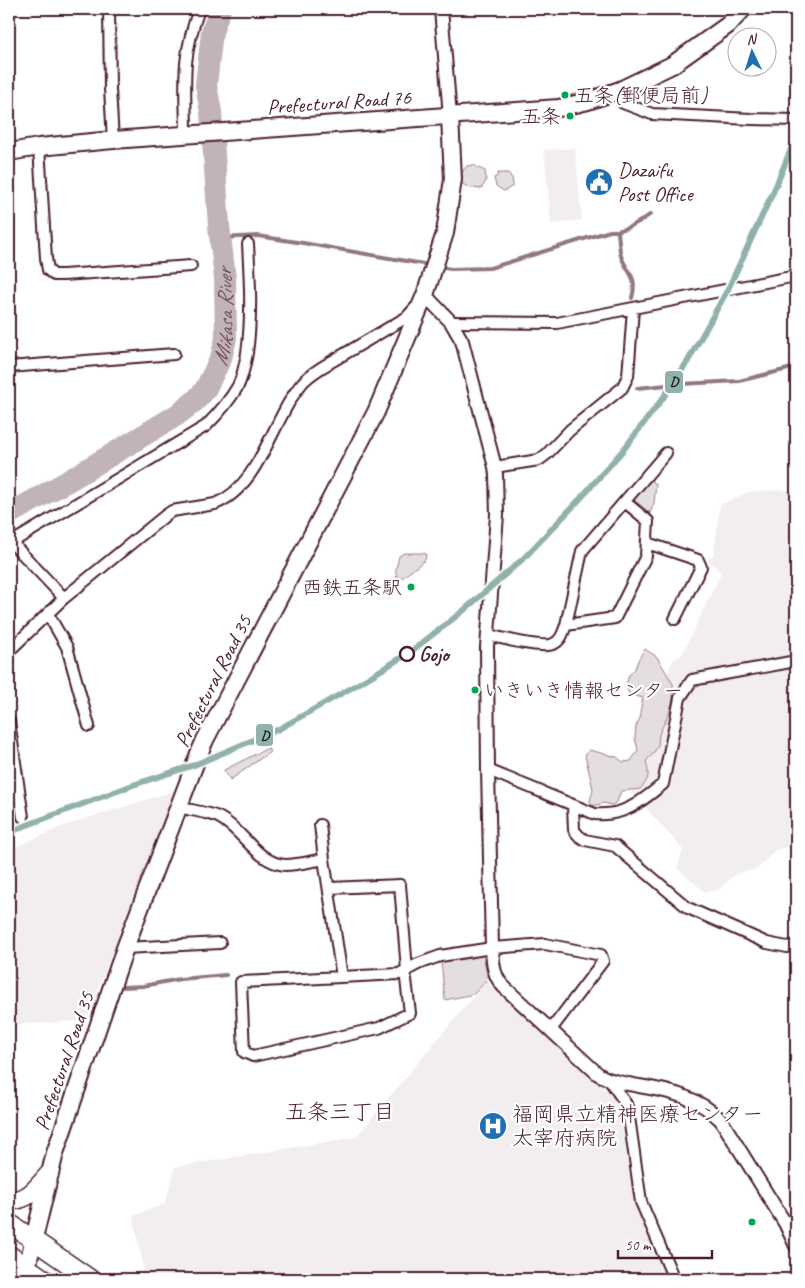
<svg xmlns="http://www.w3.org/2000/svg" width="805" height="1288" viewBox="0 0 805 1288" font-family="Caveat,'Klee One',sans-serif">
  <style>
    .built { fill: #f2eeef }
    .green { fill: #e5dee0; stroke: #987e86 }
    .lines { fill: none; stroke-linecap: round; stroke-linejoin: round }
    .stream { stroke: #91787e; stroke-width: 4 }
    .river { stroke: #c1b3b6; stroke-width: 22 }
    .minor-casing { stroke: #4a1f2b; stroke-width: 14 }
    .tertiary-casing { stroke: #4a1f2b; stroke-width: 16 }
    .primary-casing { stroke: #4a1f2b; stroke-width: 20 }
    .trunk-casing { stroke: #4a1f2b; stroke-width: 21 }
    .minor { stroke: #fff; stroke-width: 10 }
    .tertiary { stroke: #fff; stroke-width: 12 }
    .primary { stroke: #fff; stroke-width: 16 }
    .trunk { stroke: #fff; stroke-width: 18 }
    .rail-1-casing { stroke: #fff; stroke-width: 10 }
    .rail-1 { stroke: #91b1ac; stroke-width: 6 }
    .bus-dot { fill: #00a651; stroke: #fff; stroke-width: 2 }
    .stop-dot { fill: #fff; stroke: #4a1f2b; stroke-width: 2.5 }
    .labels { text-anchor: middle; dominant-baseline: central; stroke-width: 4.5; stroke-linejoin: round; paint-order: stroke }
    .bus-label { font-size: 20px; fill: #4a1f2b; stroke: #fff; text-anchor: start }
    .street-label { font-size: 21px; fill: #4a1f2b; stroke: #fff }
    .poi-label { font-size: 21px; fill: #4a1f2b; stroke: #fff; text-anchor: start }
    .stop-label { font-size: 21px; font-weight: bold; fill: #4a1f2b; stroke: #fff; text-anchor: start }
    .water-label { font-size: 22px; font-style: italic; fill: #74535c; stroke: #fff }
    .neighbourhood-label { font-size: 22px; fill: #4a1f2b; stroke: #fff }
    .line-badge { stroke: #fff; stroke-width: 2 }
    .pale-badge-label { font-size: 14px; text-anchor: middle; font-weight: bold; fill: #111 }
  </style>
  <rect width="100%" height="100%" fill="#fff"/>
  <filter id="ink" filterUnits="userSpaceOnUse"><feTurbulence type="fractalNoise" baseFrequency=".02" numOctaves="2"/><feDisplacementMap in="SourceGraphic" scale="10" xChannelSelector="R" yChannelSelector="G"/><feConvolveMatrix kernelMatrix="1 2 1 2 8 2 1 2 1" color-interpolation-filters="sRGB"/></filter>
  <g filter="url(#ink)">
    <path class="built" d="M575 148 582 220 551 224 544 150Z
      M780 490 796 491V845L775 850 757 869 737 873 718 890 705 892 677 868 683 850 624 783 673 660 682 655 721 573 708 560 714 554 720 505 749 492Z
      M174 791 86 1021 9 1025V850L66 825Z
      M487 982 611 1094 620 1116 636 1205 668 1279H139L144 1269 133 1216 165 1204 175 1167 356 1137 457 1016Z"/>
    <path class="green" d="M473 165 485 171 486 181 481 189 467 187 459 181V175L467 166Z
      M501 173H508C512 177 513 180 513 186L508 189 504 191 496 186 494 178 497 176 498 173Z
      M650 479 656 484 654 503 650 513 633 499Z
      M404 553H423L426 554 425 560 402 578 397 577C394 571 398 563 399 556Z
      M645 649 657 657 673 684V699L669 713 659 734 658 745 653 754 646 761C649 774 650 779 640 789L621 791 617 802 612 805 604 803 592 806 590 801 593 789 585 755 589 750 617 757 623 762 631 761 638 750 635 738 636 726 641 716 640 712 643 698 629 694 626 685 629 675 635 669 638 660Z
      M268 748 270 752 230 780 224 770Z
      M483 953 487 976 486 981 474 994 445 1000 441 962Z"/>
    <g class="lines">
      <path class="stream" d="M794 114 796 115
        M617 231C630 228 640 222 651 214
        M221 238 258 236 303 243 429 265
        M438 267 451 269 490 268 610 231H617L618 232C619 240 619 249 621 256 628 275 638 275 632 298
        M681 384 739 381 796 367
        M637 388 667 385
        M123 987 143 986 180 979 226 975"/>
      <path class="river" id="s1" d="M9 514 68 481 177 415 195 401 205 390 221 358 226 338 225 279 219 226 211 112 206 85 212 32 220 9"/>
      <defs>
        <path id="minor" d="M109 9 110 89 113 140
          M620 90 623 103 652 114 751 119 796 120
          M186 134C186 111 184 86 186 63 188 44 193 26 199 9
          M39 147 46 258 48 270 54 275H63L191 266
          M451 322 557 323 796 276
          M9 367 174 354
          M495 467 539 460 547 454 570 430 622 388 628 376 633 309
          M12 543 64 598
          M647 543 698 560 701 567 675 619
          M9 544 206 426C218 414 229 402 238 386 243 376 245 364 247 353 252 317 250 281 248 244
          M48 614 67 647 89 726
          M566 625 615 618 646 556 648 521 625 502
          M488 635C502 638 542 649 553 644 561 641 563 633 566 625L582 551 666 453
          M9 651 64 598 166 515 172 511 215 504C260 487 273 417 303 382 313 371 328 364 341 356 363 343 385 330 407 317L415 308
          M9 721 23 817
          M488 770 595 814C624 817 642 801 663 784L680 698 692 680 796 661
          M573 806 574 830 579 836 585 840 615 846 688 908 767 943 787 947 796 945
          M178 807C189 810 212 813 220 818 243 830 257 863 285 865 298 865 312 861 324 859
          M320 825 324 859 342 977
          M329 888 400 885 407 970
          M125 948 220 943
          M405 971 410 1013 379 1028 253 1056 244 1052 241 982 399 974 418 964 440 956 492 948 545 944 601 955 603 961 550 1031
          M610 1081 626 1104 628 1110 641 1202 674 1279"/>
        <path id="tertiary" d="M441 9 450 116
          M425 295 451 322 462 341 495 467 496 475 497 515 487 647 488 770 492 948C493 963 493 976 504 987L598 1074C611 1082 624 1083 639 1086 670 1091 698 1097 721 1120L785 1223 796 1246"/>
        <path id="primary" d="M9 152 39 147 113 140 559 108 588 101 620 90 672 65 728 25 743 9
          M24 1279 55 1153 125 948 198 756 205 740 376 412 425 295 445 233 453 179 450 116"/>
        <path id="trunk" d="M9 1200C29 1201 37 1187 49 1174
          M9 1223 90 1279
          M9 1255 44 1279"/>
      </defs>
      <use href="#minor" class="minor-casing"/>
      <use href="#tertiary" class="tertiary-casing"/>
      <use href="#primary" class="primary-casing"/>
      <use href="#trunk" class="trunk-casing"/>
      <use href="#minor" class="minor"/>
      <use href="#tertiary" class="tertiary"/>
      <use href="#primary" class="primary"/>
      <use href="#trunk" class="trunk"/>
      <defs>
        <path id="rail-1" d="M9 833 22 827 133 785 194 765 279 729 353 687 409 653 463 611 524 558 580 499 624 449 663 398 688 361 728 289 775 188 796 137"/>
      </defs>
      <use href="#rail-1" class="rail-1-casing"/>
      <use href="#rail-1" class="rail-1"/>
    </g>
  </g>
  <defs>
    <symbol id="civic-disc" viewBox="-11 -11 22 22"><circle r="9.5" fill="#1f6fb2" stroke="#fff"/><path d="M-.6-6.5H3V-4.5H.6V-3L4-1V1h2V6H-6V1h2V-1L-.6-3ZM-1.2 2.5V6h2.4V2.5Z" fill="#fff"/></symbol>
    <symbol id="hospital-disc" viewBox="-11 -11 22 22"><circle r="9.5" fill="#1f6fb2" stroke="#fff"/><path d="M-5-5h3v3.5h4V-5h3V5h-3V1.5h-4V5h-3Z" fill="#fff"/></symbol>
  </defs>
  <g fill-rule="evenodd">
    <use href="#civic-disc" x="583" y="166" width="32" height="32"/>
    <use href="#hospital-disc" x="477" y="1110" width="32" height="32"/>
  </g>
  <g class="bus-dot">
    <circle cx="565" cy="95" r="4.5"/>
    <circle cx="570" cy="116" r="4.5"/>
    <circle cx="411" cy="587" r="4.5"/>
    <circle cx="475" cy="690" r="4.5"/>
    <circle cx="752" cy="1222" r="4.5"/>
  </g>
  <circle class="stop-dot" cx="407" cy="654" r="7"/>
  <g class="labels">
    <g class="bus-label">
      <text x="574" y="95">五条(郵便局前)</text>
      <text x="561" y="116" text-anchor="end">五条</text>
      <text x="402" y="587" text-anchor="end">西鉄五条駅</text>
      <text x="484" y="690">いきいき情報センター</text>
    </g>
    <g class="street-label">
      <text transform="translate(339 102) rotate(-4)">Prefectural Road 76</text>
      <text transform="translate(213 681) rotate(-63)">Prefectural Road 35</text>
      <text transform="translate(64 1061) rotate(-71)">Prefectural Road 35</text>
    </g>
    <g class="poi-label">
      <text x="618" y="170">Dazaifu<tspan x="618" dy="24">Post Office</tspan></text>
      <text x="512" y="1114">福岡県立精神医療センター<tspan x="512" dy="24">太宰府病院</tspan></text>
    </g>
    <g class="stop-label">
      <text x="419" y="654">Gojo</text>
    </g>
    <g class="water-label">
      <text stroke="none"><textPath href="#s1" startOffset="310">Mikasa River</textPath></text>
    </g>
    <g class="neighbourhood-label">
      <text x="340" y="1112">五条三丁目</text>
    </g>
  </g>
  <g class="line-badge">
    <rect x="664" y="370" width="20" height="24" rx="5" fill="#91b1ac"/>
    <rect x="255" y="723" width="19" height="24" rx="5" fill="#91b1ac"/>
  </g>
  <g class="pale-badge-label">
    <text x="674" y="386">D</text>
    <text x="265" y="740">D</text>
  </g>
  <rect width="805" height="1288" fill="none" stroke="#fff" stroke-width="30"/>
  <rect x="15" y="15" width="775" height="1258" fill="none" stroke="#4a1f2b" stroke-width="2" filter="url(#ink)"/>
  <g transform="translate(752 52) rotate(356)"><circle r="24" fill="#ffffff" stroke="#b7a5aa"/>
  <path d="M0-4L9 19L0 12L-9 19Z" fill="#1f6fb2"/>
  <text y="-8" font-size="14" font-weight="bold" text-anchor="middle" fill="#4a1f2b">N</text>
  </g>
  <path d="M618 1250v8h94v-8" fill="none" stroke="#4a1f2b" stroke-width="2.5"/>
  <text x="625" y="1250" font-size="15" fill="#4a1f2b" stroke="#ffffff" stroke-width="4" paint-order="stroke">50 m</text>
</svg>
